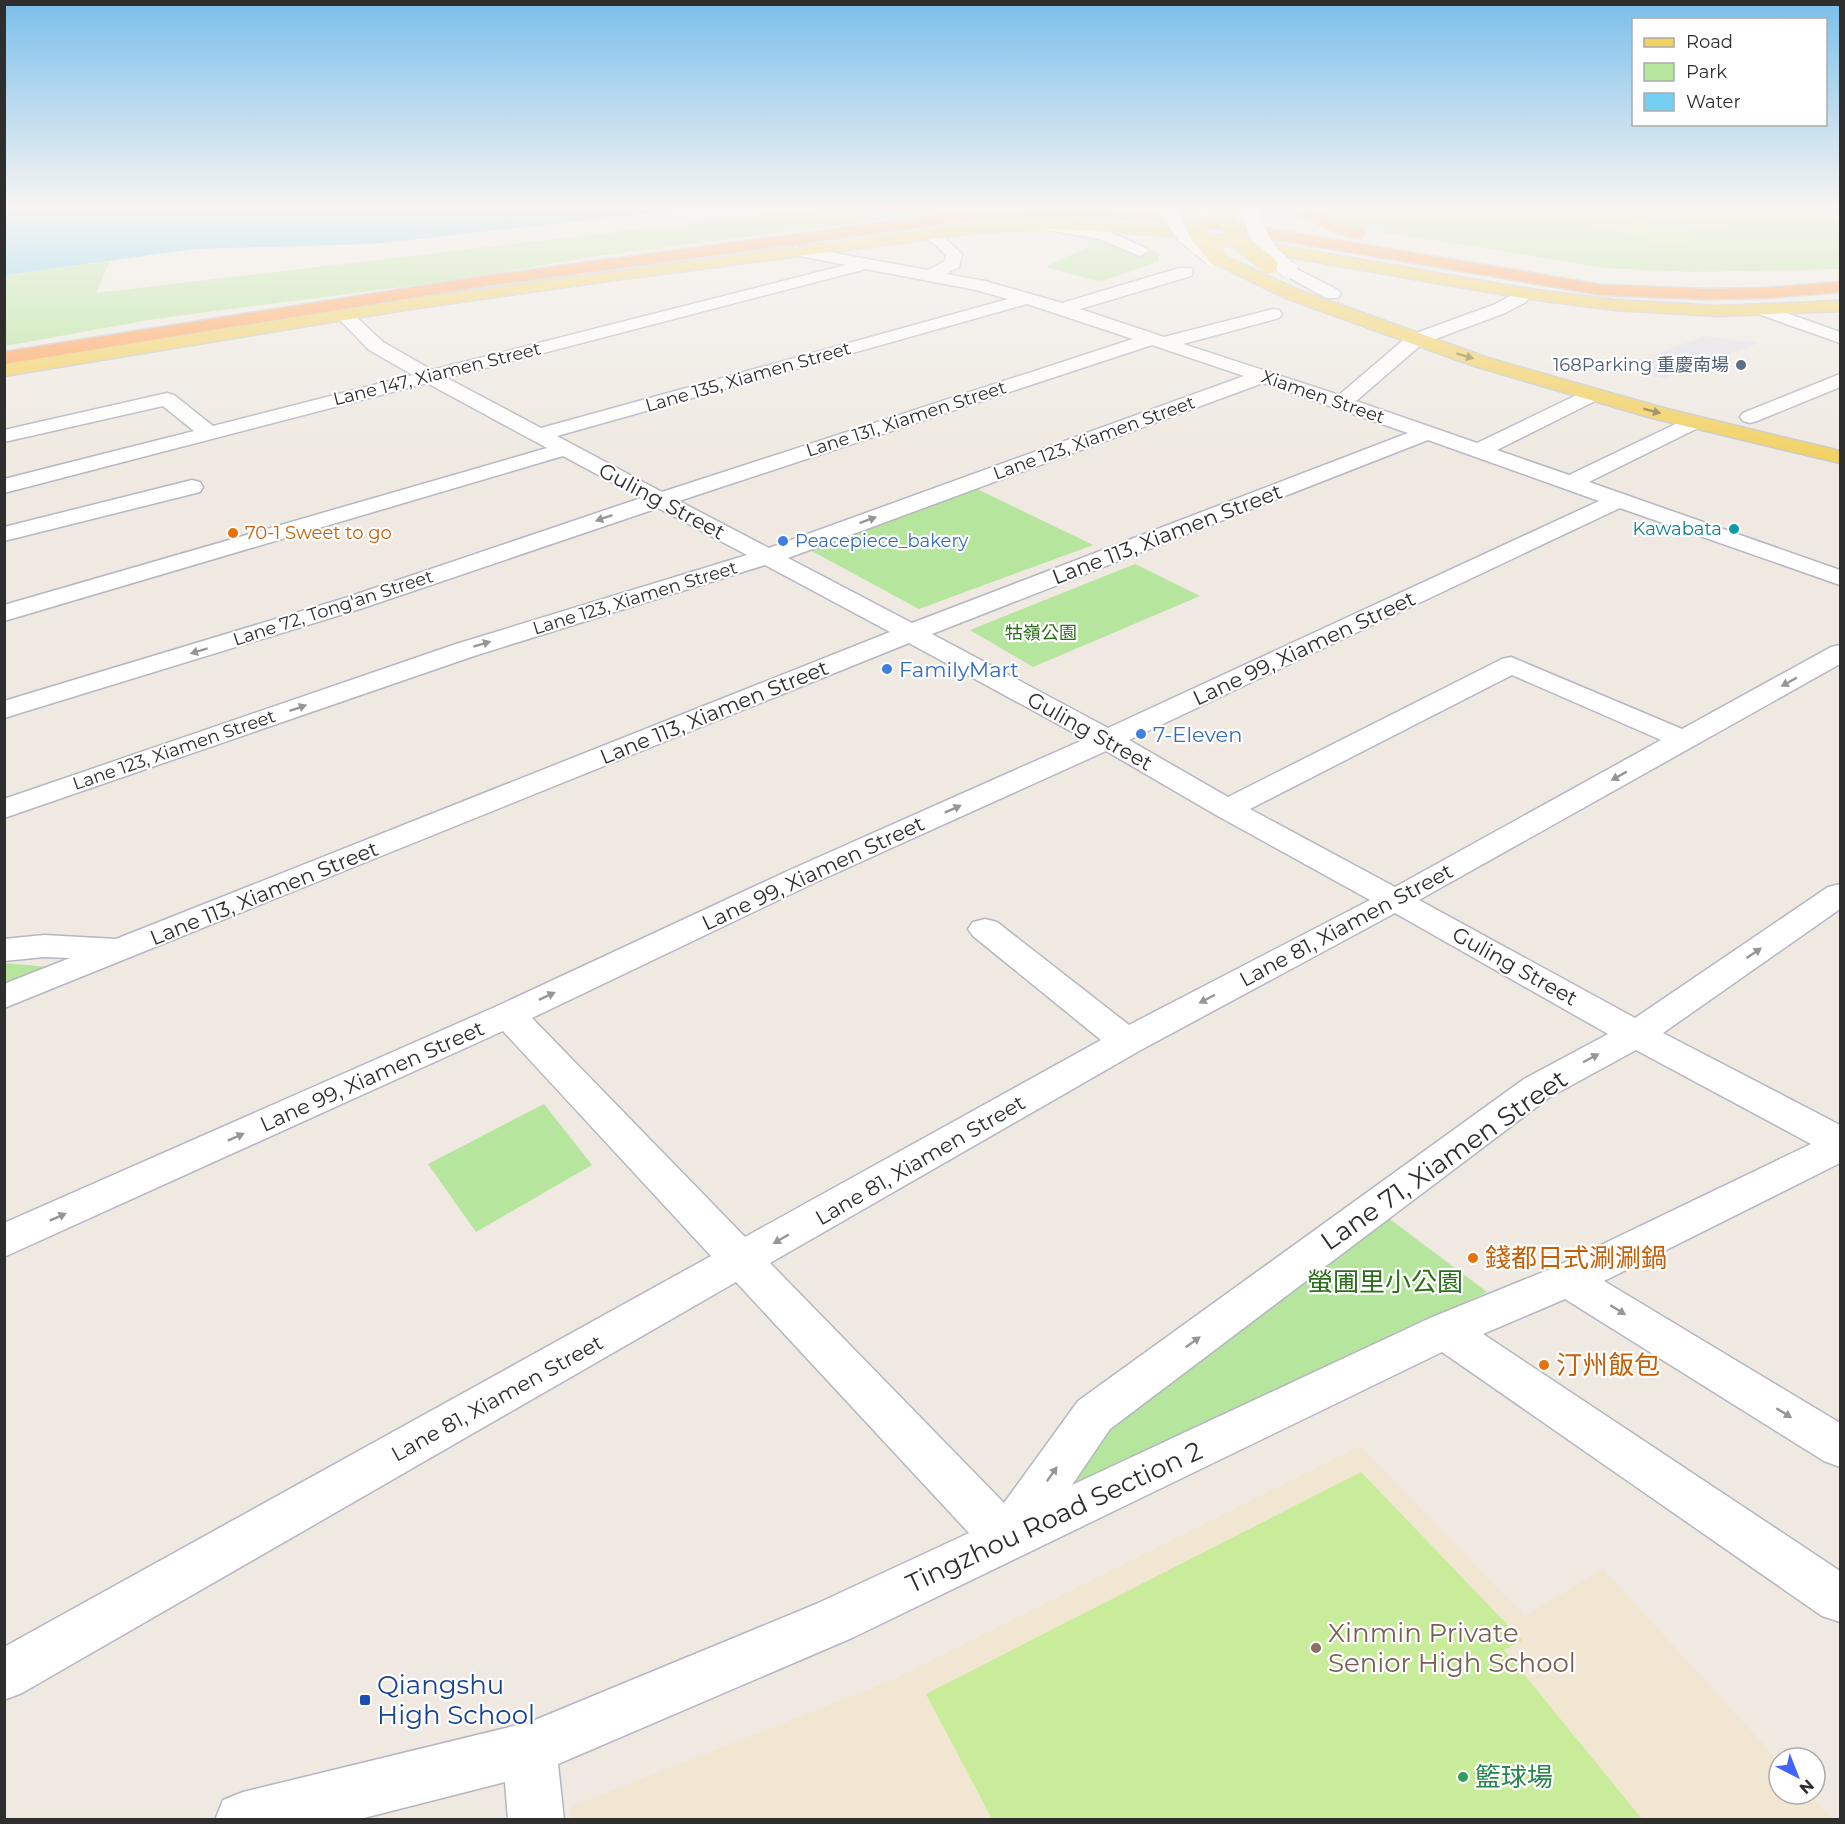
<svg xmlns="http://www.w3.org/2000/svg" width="1845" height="1824" viewBox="0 0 1845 1824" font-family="Montserrat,'Noto Sans TC',sans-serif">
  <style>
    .industrial { fill: #e3e1e8 }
    .education { fill: #f0e6d1 }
    .green { fill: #b6e59e }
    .pitch { fill: #c9ec9a }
    .water { fill: #75cff0 }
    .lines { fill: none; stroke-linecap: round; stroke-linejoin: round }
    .minor-casing { stroke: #b4b7c1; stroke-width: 3 }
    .major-casing { stroke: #c9c9c9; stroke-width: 3 }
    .highway-casing { stroke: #c9c9c9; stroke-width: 3 }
    .minor { fill: #fff; fill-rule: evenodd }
    .major { fill: #f2d163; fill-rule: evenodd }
    .highway { fill: #ffa35c; fill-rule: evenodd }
    .minor-bridge-casing { stroke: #b4b7c1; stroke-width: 19; stroke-linecap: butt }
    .major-bridge-casing { stroke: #c9c9c9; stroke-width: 19; stroke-linecap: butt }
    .minor-bridge { stroke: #fff; stroke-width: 17 }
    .major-bridge { stroke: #f2d163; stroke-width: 17 }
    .oneway { fill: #908048 }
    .oneway2 { fill: #969696 }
    .service-dot { fill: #5c6f8a; stroke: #fff; stroke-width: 2 }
    .culture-dot { fill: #0f9aa8; stroke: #fff; stroke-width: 2 }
    .food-dot { fill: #e8710a; stroke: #fff; stroke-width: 2 }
    .shop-dot { fill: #3f7fe0; stroke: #fff; stroke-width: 2 }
    .education-dot { fill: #8d6e63; stroke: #fff; stroke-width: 2 }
    .transit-dot { fill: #1a4fb4; stroke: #fff; stroke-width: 2 }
    .leisure-dot { fill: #2e9e5b; stroke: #fff; stroke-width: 2 }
    .labels { text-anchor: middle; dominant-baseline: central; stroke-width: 4.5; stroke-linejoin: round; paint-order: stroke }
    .far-service-label { font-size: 18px; fill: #4e5e75; stroke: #fff; text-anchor: end }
    .far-street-label { font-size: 18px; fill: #2e2e2e; stroke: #fff }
    .far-culture-label { font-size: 18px; fill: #0d838f; stroke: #fff; text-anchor: end }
    .far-food-label { font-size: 18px; fill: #c56008; stroke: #fff; text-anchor: start }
    .far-shop-label { font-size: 18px; fill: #366cbe; stroke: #fff; text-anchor: start }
    .far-park-label { font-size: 18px; fill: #2c6e1b; stroke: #fff }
    .street-label { font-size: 21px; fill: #2e2e2e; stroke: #fff }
    .shop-label { font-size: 21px; fill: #366cbe; stroke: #fff; text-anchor: start }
    .near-street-label { font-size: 26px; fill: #2e2e2e; stroke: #fff }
    .near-food-label { font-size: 26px; fill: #c56008; stroke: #fff; text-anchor: start }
    .near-park-label { font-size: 26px; fill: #2c6e1b; stroke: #fff }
    .near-education-label { font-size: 26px; fill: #785e54; stroke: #fff; text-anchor: start }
    .near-transit-label { font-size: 26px; fill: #164399; stroke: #fff; text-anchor: start }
    .near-leisure-label { font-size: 26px; fill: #27864d; stroke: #fff; text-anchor: start }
  </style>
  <rect width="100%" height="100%" fill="#efe9e1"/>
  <path class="industrial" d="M1705 336 1759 343 1664 379 1620 367Z"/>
  <path class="education" d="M1360 1446 1525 1616 1603 1569 1779 1761V1794H1809L1833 1819 573 1820 570 1807 893 1680Z"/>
  <path class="green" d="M836 206H990L590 257 456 280 154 319 5 346 4 275 110 261 96 293Z
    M1217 206H1840V269L1691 272 1607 268Z
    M1087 229 1119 235 1160 254 1158 261 1101 282 1045 267 1088 247Z
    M975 488 1093 545 919 609 808 549Z
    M1135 564 1200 596 1033 667 970 630Z
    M5 963 59 968 5 990Z
    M544 1104 592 1165 476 1232 428 1164Z
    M1387 1217 1487 1292 1072 1489 1109 1423Z"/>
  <path class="pitch" d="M1616 206H1682L1740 220 1711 230Z
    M1598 209 1700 235 1669 245 1567 218Z
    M1361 1472 1522 1640 1504 1650 1642 1819H992L926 1694Z"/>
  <path class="water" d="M5 206H716L373 244 195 249 5 275Z"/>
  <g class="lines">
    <defs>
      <path id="minor" d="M1035 219 1109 232 1146 248 1148 251 1140 256 1099 239 1029 227 1027 224 1029 221Z
        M931 229 937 231 962 254 959 267 946 274 985 281 1062 303 1179 268H1191L1193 272 1191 276 1080 309 1164 337 1273 309 1279 310 1282 314 1279 318 1183 344 1339 395 1408 336 1493 305 1512 295 1516 289H1528L1531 293 1526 302 1505 313 1422 344 1356 401 1477 443 1585 391H1599L1602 395 1599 399 1497 450 1569 475 1688 418 1695 416 1702 418 1705 422 1702 426 1589 482 1840 570V585L1620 508 1129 740 1228 797 1502 659 1511 657 1682 729 1831 647 1840 645V664L1419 900 1635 1018 1828 887 1840 884V909L1663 1033 1840 1125V1163L1604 1281 1840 1423V1467L1824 1461 1565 1299 1483 1334 1840 1571V1622L1822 1616 1442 1352 852 1638 558 1764 564 1820H508L505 1782 356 1820H215L223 1800 243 1792 530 1722 816 1604 969 1533 736 1282 22 1693 4 1700V1647L711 1256 503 1031 4 1257V1223L495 1007 792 869 1085 739 909 643 4 1008V984L70 958 44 957 4 961V939L44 935 116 939 890 632 765 565 474 656 4 818V799L456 644 747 555 658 508 363 608 4 718V701L345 598 641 498 563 456 4 621V605L547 448 427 383 4 493V479L194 431 163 406 4 442V430L167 393 174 395 213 426 413 375 369 350 335 315 338 311H350L383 342 432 370 846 265 790 254 788 251 796 246 928 270 945 261 946 255 923 234ZM866 269 976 290 1008 299 541 428 447 378ZM1027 304 1133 339 662 492 557 436ZM1152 345 1244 376 769 548 679 501ZM1263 383 1408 433 912 623 788 558ZM1428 440 1599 501 1108 728 932 634ZM1512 675 1661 740 1395 887 1250 809ZM1106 751 1216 815 1370 900 1129 1025 997 922 985 919 973 922 968 929 973 936 1101 1040 745 1237 532 1018 814 883ZM1395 913 1608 1034 1524 1079 1078 1401 1004 1503 770 1263 1139 1051ZM1636 1050 1811 1144 1553 1268 1430 1318 1072 1485 1110 1429 1550 1097Z
        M1289 265 1338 290 1341 294 1338 298H1326L1283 274 1281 270Z
        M1764 305 1840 332V343L1758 314 1755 310 1758 306Z
        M1840 374V387L1757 421 1750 423 1743 421 1740 417 1743 413Z
        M192 480 200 482 203 487 200 492 4 541V527Z"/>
      <path id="major" d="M1063 219 1170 226 1522 288 1615 300 1718 306 1840 301V311L1718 316 1615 310 1522 298 1170 236 1063 229 985 232 622 279 411 309 4 376V364L411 299 985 222Z
        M1218 253 1296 289 1488 358 1667 409 1840 451V463L1652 418 1474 366 1283 297 1212 262 1210 258Z"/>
      <path id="highway" d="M1282 206H1303L1344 225 1364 231 1366 234 1358 239 1332 231 1285 209Z
        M1078 207 1184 214 1602 285 1709 289 1765 288 1840 282V292L1765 298 1709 299 1602 295 1184 224 1078 217 967 221 478 287 4 364V352L478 277 967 211Z"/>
    </defs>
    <use href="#minor" class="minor-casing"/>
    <use href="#major" class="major-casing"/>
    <use href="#highway" class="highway-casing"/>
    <use href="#minor" class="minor"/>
    <use href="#major" class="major"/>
    <use href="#highway" class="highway"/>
    <defs>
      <path id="minor-bridge" d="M1166 206 1185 235 1212 257
        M1250 210C1256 237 1267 253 1289 270"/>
      <path id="major-bridge" d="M1185 206 1198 234 1218 258
        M1221 206 1237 239 1269 265"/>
    </defs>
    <use href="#minor-bridge" class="minor-bridge-casing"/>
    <use href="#major-bridge" class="major-bridge-casing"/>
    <use href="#minor-bridge" class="minor-bridge"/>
    <use href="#major-bridge" class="major-bridge"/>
  </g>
  <defs><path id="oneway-solid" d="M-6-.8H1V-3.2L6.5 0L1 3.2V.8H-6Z" transform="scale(1.5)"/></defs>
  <g class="oneway">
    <use href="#oneway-solid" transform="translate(1465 356) rotate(17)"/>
    <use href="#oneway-solid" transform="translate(1652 411) rotate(15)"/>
  </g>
  <g class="oneway2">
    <use href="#oneway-solid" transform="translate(604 518) rotate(161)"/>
    <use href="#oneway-solid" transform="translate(868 520) rotate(-20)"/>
    <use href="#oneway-solid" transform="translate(482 644) rotate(-17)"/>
    <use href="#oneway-solid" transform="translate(199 651) rotate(163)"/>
    <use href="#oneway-solid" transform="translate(1789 682) rotate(151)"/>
    <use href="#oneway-solid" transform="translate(298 708) rotate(-19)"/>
    <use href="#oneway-solid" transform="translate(1619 776) rotate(151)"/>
    <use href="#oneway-solid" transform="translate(953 809) rotate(-24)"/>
    <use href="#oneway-solid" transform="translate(1754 953) rotate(-34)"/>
    <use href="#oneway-solid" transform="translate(547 996) rotate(-25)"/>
    <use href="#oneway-solid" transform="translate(1207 999) rotate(152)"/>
    <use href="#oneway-solid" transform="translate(1591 1058) rotate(-28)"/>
    <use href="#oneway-solid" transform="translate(236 1137) rotate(-24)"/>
    <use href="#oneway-solid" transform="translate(58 1217) rotate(-24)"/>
    <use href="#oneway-solid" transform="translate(781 1239) rotate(150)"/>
    <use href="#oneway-solid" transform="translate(1618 1310) rotate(32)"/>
    <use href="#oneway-solid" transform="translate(1193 1342) rotate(-36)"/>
    <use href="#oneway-solid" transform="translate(1784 1413) rotate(32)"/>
    <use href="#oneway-solid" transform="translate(1052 1474) rotate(-55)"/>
  </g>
  <linearGradient id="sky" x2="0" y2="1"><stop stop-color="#7abfeb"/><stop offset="0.45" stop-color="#f8f5f2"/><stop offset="1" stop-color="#f8f5f2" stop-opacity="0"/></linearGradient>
  <rect width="1845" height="461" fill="url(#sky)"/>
  <circle class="service-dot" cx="1741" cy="365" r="6"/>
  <circle class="culture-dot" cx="1734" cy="529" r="6"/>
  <g class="food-dot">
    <circle cx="233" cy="533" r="6"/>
    <circle cx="1473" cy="1258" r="6"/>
    <circle cx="1544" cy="1365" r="6"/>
  </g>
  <g class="shop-dot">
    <circle cx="783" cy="541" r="6"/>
    <circle cx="887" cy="669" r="6"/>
    <circle cx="1141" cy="734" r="6"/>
  </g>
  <circle class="education-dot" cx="1316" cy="1648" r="6"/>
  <rect class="transit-dot" x="359" y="1694" width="12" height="12" rx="3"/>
  <circle class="leisure-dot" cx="1463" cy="1777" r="6"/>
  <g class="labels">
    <g class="far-service-label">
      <text x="1729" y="365">168Parking 重慶南場</text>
    </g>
    <g class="far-street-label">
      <text transform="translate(437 374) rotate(-14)">Lane 147, Xiamen Street</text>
      <text transform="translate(748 377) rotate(-16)">Lane 135, Xiamen Street</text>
      <text transform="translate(1323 397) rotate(19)">Xiamen Street</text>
      <text transform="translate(906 419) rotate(-18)">Lane 131, Xiamen Street</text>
      <text transform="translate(1094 438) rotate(-20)">Lane 123, Xiamen Street</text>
      <text transform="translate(635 598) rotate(-17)">Lane 123, Xiamen Street</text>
      <text transform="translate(333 608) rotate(-18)">Lane 72, Tong'an Street</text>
      <text transform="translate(174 750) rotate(-19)">Lane 123, Xiamen Street</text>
    </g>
    <g class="far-culture-label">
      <text x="1722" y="529">Kawabata</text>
    </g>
    <g class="far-food-label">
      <text x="245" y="533">70-1 Sweet to go</text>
    </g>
    <g class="far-shop-label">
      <text x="795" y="541">Peacepiece_bakery</text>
    </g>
    <g class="far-park-label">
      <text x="1041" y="633">牯嶺公園</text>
    </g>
    <g class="street-label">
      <text transform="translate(662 501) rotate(28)">Guling Street</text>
      <text transform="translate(1167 534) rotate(-21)">Lane 113, Xiamen Street</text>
      <text transform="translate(1304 648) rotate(-25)">Lane 99, Xiamen Street</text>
      <text transform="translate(714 712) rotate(-22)">Lane 113, Xiamen Street</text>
      <text transform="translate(1090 731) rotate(29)">Guling Street</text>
      <text transform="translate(813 873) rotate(-25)">Lane 99, Xiamen Street</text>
      <text transform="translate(264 893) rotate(-22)">Lane 113, Xiamen Street</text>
      <text transform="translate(1346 925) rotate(-28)">Lane 81, Xiamen Street</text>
      <text transform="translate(1515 966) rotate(29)">Guling Street</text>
      <text transform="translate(372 1076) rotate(-24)">Lane 99, Xiamen Street</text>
      <text transform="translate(920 1160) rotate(-30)">Lane 81, Xiamen Street</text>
      <text transform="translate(497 1398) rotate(-29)">Lane 81, Xiamen Street</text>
    </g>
    <g class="shop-label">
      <text x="899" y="669">FamilyMart</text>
      <text x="1153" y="734">7-Eleven</text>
    </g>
    <g class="near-street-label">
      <text transform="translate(1444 1160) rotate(-35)">Lane 71, Xiamen Street</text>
      <text transform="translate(1054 1517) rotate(-25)">Tingzhou Road Section 2</text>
    </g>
    <g class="near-food-label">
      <text x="1485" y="1258">錢都日式涮涮鍋</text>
      <text x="1556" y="1365">汀州飯包</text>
    </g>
    <g class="near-park-label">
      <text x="1385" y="1282">螢圃里小公園</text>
    </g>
    <g class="near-education-label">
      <text x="1328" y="1633">Xinmin Private<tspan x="1328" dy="30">Senior High School</tspan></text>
    </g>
    <g class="near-transit-label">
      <text x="377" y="1685">Qiangshu<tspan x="377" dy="30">High School</tspan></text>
    </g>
    <g class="near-leisure-label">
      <text x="1475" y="1777">籃球場</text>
    </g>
  </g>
  <rect width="1845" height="1824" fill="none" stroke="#2e2e2e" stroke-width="12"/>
  <rect x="1632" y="18" width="195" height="108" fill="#ffffff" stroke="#ababab" stroke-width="1.5"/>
  <rect x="1644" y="38" width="30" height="9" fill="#f2d163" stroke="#ababab" stroke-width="1.5"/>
  <text x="1686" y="48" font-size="18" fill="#2e2e2e">Road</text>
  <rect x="1644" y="63" width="30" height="18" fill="#b6e59e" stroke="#ababab" stroke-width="1.5"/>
  <text x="1686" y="78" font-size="18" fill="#2e2e2e">Park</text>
  <rect x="1644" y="93" width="30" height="18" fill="#75cff0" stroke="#ababab" stroke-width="1.5"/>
  <text x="1686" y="108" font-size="18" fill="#2e2e2e">Water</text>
  <g transform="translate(1797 1776) rotate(138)"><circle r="28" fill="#ffffff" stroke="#ababab" stroke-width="1.5"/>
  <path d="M0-4.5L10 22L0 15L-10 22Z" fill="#4264fb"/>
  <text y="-9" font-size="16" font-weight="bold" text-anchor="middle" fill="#2e2e2e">N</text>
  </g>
</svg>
